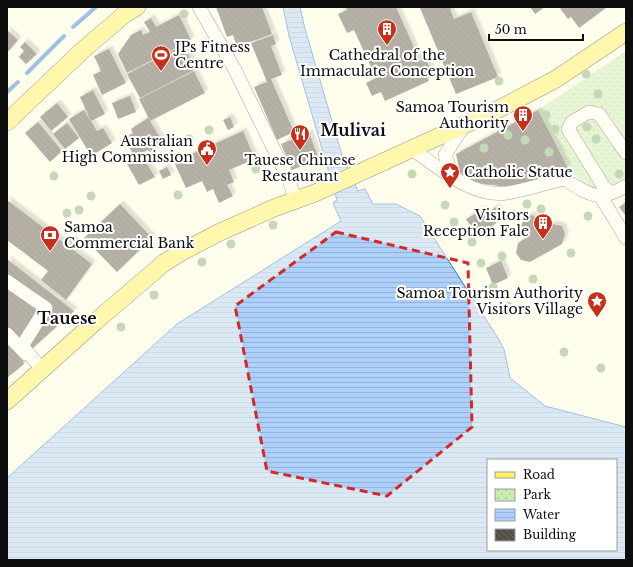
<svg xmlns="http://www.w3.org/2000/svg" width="633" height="567" viewBox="0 0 633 567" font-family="'Libre Baskerville',serif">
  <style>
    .park { fill: url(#park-dots) }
    .water { fill: url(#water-rules); stroke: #2e78d7; fill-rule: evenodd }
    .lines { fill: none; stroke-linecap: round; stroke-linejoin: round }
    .stream { stroke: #2e78d7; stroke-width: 4 }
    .building { fill: url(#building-back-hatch); filter: url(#shadow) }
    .minor-casing { stroke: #404040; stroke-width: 14 }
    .major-casing { stroke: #1e1e1e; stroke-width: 18 }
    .minor { stroke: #fff; stroke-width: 13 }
    .major { stroke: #fff25d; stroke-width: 17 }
    .tree { fill: #82ac78 }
    .marked { fill: none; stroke: #d62828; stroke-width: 3; stroke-dasharray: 8 5; stroke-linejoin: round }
    .labels { text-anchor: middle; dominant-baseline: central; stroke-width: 4; stroke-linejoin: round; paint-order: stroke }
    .poi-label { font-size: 14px; fill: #0d0d0d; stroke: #fff; text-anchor: end }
    .quarter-label { font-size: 16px; font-weight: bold; fill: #0d0d0d; stroke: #fff }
  </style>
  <defs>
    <pattern id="park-dots" width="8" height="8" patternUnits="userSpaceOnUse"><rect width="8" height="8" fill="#c7ecb3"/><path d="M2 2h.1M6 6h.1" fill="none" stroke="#aac999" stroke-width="1.8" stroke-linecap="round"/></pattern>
    <pattern id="water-rules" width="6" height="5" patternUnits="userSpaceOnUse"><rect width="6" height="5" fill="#add1fb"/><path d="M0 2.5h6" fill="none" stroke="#94b2d6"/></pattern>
    <pattern id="building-back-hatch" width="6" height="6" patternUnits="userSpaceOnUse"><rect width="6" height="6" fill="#565048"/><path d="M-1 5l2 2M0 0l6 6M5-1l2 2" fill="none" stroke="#69645e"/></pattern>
    <filter id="shadow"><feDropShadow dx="3.5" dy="-3.5" stdDeviation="1" flood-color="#0004"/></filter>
  </defs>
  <rect width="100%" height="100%" fill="#fffeed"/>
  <path class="park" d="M626 51V179L610 190H591L568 168 538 110Z"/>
  <path class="water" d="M283 7H300L305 29 342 155 358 191 365 189 373 204H396L420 216 496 335 504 349 510 378 545 406 626 427V560H7V478L177 324 341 221 333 203 337 200 289 36ZM488 460H616V550H488Z"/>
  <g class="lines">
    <path class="stream" d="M73 27 96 7
      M27 73 64 36
      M7 92 18 82"/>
  </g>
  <path class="building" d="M216 7H262L272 34 237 47 233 35 227 37Z
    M346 7H396L420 61 425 58 431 70 425 73 429 81 385 101 381 92 372 96 366 83 376 78 354 30 347 33 338 14 347 10Z
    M423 7H454L450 9 454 19 471 12 498 77 456 94 420 8Z
    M530 7H545L535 14Z
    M559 7H605L606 8 579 28 571 17 568 19Z
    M179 15 191 40 127 73 118 54 131 35 141 30 143 35 150 32 144 22 151 18 156 27Z
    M7 30 18 40 7 53Z
    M273 35 276 44 271 46 282 75 271 79 294 132 277 140 254 87 267 82 251 43Z
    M25 42 37 54 26 64 19 57 24 51 20 47Z
    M183 45 196 69 140 98 127 74Z
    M109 49 126 83 102 95 93 75 101 71 94 56Z
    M194 71 205 93 150 121 139 99Z
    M93 90 105 114 91 121 80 97Z
    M130 96 136 112 118 119 112 103Z
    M57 103 68 117 51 131 40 117Z
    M84 110 97 131 103 128 112 143 91 156 69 119Z
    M538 110 568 168 544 178 509 187 474 183 460 173 456 154Z
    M230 117 234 127 228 130 223 120Z
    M148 118 164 144 150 152 148 150 135 157 124 139 133 133 131 129Z
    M38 122 62 151 50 162 25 133Z
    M67 123 79 138 65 149 53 134Z
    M243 131 255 159 229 170 234 182 227 185 233 196 219 203 213 189 207 192 202 181 186 188 174 162Z
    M309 133 319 159 292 170 281 144Z
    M142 156 155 177 139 185 127 164Z
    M167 167 171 175 163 179 159 171Z
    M7 200 92 264 66 300 41 280 48 271 7 240Z
    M626 202V216L619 207Z
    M120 204 152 238 117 272 84 238Z
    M496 207 502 216 495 224 477 236 466 219 483 209 486 214Z
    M532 215 538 220 542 229 553 224 562 226 565 234 562 244 530 262 521 260 516 253 518 243 528 237 521 226 524 218Z
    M7 259 74 311 22 358 24 364 7 378Z
    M501 261 508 278 493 285 486 268Z"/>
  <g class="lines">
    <defs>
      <path id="minor" d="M199 7 235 70 289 180 295 199
        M412 149C438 167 472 198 507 193 526 190 546 183 564 179 590 195 598 203 626 186
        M453 178 445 155 463 127
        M611 193 604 187 568 129 572 122 589 112 599 114 626 153
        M601 197 626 238
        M7 281 46 308 22 346 42 369
        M7 334 26 354"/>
      <path id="major" d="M7 122 84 49 125 14 137 7
        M7 401 95 322 164 263 180 253 218 233 274 208 315 193 497 110 556 79 626 32"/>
    </defs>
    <use href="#minor" class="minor-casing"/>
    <use href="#major" class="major-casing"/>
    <use href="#minor" class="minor"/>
    <use href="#major" class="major"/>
  </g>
  <g class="tree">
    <circle cx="184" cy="14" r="4.5"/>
    <circle cx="586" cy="74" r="4.5"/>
    <circle cx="499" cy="81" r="4.5"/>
    <circle cx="598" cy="94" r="4.5"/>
    <circle cx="546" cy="115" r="4.5"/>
    <circle cx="587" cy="127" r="4.5"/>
    <circle cx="555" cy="129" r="4.5"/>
    <circle cx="209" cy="130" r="4.5"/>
    <circle cx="508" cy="135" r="4.5"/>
    <circle cx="189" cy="139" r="4.5"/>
    <circle cx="596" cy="139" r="4.5"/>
    <circle cx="525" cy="140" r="4.5"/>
    <circle cx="484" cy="148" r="4.5"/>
    <circle cx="549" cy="152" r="4.5"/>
    <circle cx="256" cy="169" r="4.5"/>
    <circle cx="412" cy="174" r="4.5"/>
    <circle cx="619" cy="174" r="4.5"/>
    <circle cx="54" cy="176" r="4.5"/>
    <circle cx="178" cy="195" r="4.5"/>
    <circle cx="91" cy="196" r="4.5"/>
    <circle cx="527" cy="204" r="4.5"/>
    <circle cx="445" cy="205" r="4.5"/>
    <circle cx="541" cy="209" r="4.5"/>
    <circle cx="79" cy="210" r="4.5"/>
    <circle cx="67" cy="213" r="4.5"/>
    <circle cx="588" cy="216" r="4.5"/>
    <circle cx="454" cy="222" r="4.5"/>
    <circle cx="273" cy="225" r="4.5"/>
    <circle cx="74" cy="240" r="4.5"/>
    <circle cx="472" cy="242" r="4.5"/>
    <circle cx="231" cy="244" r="4.5"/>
    <circle cx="571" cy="253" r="4.5"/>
    <circle cx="502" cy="256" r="4.5"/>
    <circle cx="202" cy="262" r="4.5"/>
    <circle cx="481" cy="263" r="4.5"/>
    <circle cx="533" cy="279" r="4.5"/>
    <circle cx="493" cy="287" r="4.5"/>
    <circle cx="154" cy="295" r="4.5"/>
    <circle cx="508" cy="306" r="4.5"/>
    <circle cx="121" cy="327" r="4.5"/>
    <circle cx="564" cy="352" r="4.5"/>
    <circle cx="601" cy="368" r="4.5"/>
  </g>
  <path d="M0 0H633V567H0ZM336 232 468 263 472 427 387 496 267 471 235 306Z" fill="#fffeed" fill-opacity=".55" fill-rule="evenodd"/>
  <path class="marked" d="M336 232 468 263 472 427 387 496 267 471 235 306Z"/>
  <defs>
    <symbol id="building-pin" viewBox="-11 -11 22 30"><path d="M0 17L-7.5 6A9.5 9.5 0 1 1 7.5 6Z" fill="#c72f1a" stroke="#fff"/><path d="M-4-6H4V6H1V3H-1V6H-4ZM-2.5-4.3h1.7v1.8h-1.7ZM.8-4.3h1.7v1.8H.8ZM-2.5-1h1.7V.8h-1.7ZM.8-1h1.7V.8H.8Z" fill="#fff"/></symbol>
    <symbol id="stadium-pin" viewBox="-11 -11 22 30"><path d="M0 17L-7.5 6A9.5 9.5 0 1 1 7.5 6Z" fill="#c72f1a" stroke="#fff"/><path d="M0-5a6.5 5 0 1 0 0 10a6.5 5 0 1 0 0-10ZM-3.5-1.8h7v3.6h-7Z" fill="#fff"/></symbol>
    <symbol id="restaurant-pin" viewBox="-11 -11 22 30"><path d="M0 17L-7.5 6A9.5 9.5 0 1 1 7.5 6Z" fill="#c72f1a" stroke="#fff"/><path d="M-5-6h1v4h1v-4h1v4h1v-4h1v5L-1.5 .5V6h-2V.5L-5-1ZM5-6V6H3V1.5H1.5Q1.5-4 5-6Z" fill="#fff"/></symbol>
    <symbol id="civic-pin" viewBox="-11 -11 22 30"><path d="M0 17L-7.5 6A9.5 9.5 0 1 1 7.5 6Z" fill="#c72f1a" stroke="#fff"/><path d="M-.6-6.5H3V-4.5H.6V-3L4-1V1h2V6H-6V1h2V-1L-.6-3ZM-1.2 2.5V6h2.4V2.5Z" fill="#fff"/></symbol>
    <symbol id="sight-pin" viewBox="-11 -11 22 30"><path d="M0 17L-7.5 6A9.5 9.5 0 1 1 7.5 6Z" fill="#c72f1a" stroke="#fff"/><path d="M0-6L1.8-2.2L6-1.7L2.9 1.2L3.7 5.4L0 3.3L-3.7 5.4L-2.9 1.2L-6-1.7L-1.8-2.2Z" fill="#fff"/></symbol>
    <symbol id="bank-pin" viewBox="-11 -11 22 30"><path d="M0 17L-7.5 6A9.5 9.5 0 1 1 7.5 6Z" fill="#c72f1a" stroke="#fff"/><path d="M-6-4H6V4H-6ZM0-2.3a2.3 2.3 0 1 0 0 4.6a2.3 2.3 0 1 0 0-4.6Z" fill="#fff"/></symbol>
  </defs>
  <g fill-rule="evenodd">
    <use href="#building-pin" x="376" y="18" width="22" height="30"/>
    <use href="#stadium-pin" x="150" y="44" width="22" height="30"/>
    <use href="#building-pin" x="512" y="104" width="22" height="30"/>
    <use href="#restaurant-pin" x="289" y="123" width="22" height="30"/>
    <use href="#civic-pin" x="196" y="138" width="22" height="30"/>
    <use href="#sight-pin" x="439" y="161" width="22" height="30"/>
    <use href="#building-pin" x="532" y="212" width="22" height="30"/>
    <use href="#bank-pin" x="39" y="224" width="22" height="30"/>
    <use href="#sight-pin" x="586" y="290" width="22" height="30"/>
  </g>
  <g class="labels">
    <g class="poi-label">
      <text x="175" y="47" text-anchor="start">JPs Fitness<tspan x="175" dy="16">Centre</tspan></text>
      <text x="387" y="55" text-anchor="middle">Cathedral of the<tspan x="387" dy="16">Immaculate Conception</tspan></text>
      <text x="509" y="107">Samoa Tourism<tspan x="509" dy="16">Authority</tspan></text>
      <text x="193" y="141">Australian<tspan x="193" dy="16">High Commission</tspan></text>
      <text x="300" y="160" text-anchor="middle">Tauese Chinese<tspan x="300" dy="16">Restaurant</tspan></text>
      <text x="464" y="172" text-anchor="start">Catholic Statue</text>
      <text x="529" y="215">Visitors<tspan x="529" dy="16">Reception Fale</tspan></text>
      <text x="64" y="227" text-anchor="start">Samoa<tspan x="64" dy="16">Commercial Bank</tspan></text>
      <text x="583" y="293">Samoa Tourism Authority<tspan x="583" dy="16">Visitors Village</tspan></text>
    </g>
    <g class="quarter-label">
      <text x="353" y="130">Mulivai</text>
      <text x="67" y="318">Tauese</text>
    </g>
  </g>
  <rect width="633" height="567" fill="none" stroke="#0d0d0d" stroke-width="16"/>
  <rect x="487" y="459" width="130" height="92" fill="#ffffff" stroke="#9e9e9e"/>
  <rect x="495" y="472" width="20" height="6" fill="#fff25d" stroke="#9e9e9e"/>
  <text x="523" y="479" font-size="12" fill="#0d0d0d">Road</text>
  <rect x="495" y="489" width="20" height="12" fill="url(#park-dots)" stroke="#9e9e9e"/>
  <text x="523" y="499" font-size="12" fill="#0d0d0d">Park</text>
  <rect x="495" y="509" width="20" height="12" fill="url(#water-rules)" stroke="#9e9e9e"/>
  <text x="523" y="519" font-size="12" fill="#0d0d0d">Water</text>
  <rect x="495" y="529" width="20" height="12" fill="url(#building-back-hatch)" stroke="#9e9e9e"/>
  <text x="523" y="539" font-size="12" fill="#0d0d0d">Building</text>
  <path d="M489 34v6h94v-6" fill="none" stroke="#0d0d0d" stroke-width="2"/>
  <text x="495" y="34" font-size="12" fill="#0d0d0d" stroke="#ffffff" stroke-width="3" paint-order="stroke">50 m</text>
</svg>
